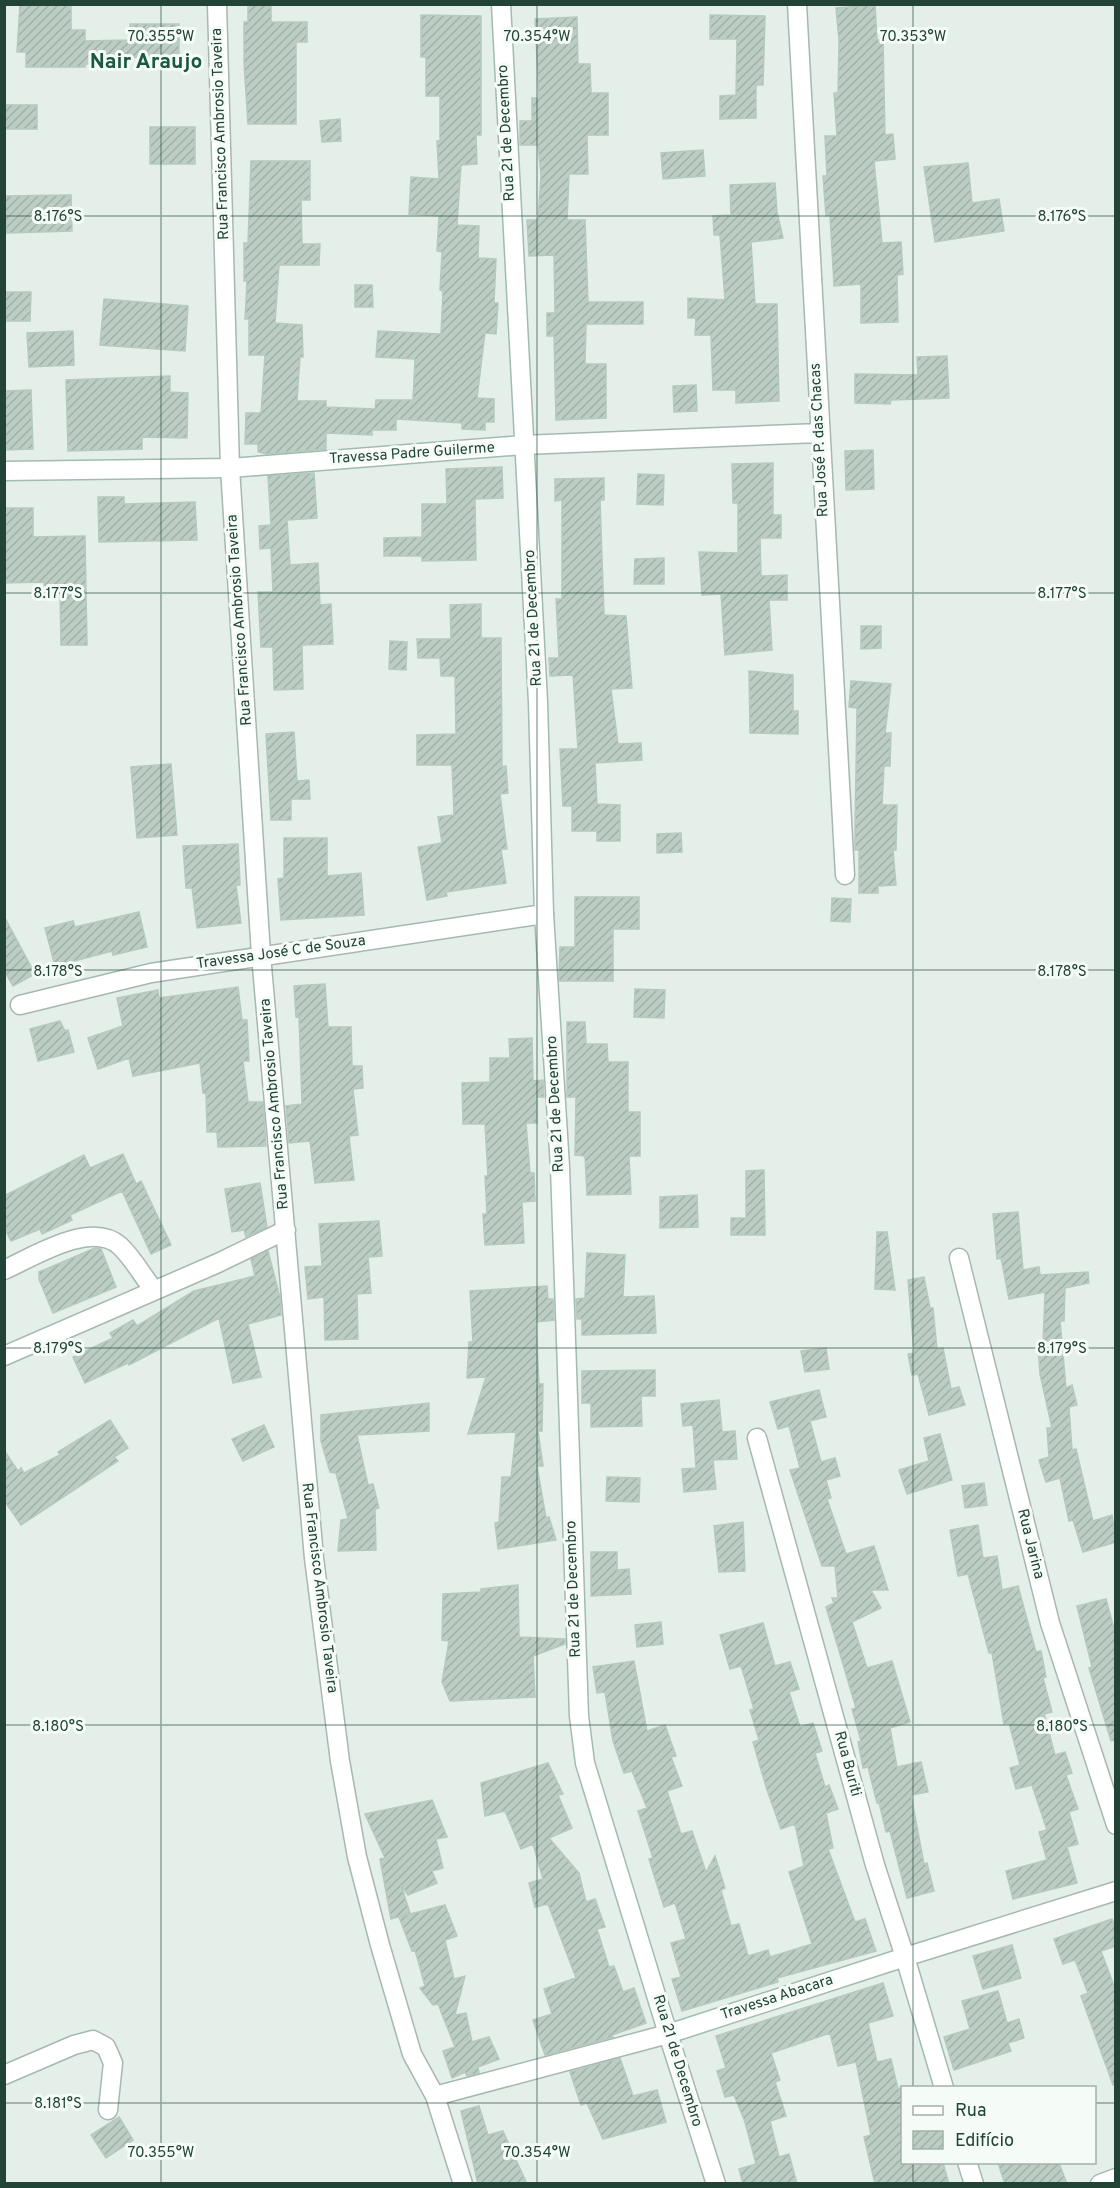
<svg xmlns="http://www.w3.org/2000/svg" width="1120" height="2188" viewBox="0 0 1120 2188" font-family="Overpass,sans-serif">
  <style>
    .building { fill: url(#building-hatch); stroke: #b5cabf; stroke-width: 1.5 }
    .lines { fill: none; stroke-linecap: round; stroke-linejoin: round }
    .street-casing { stroke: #a6b8b0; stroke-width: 21 }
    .secondary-casing { stroke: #a1bcaf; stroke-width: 21 }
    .street { stroke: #fff; stroke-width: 18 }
    .secondary { stroke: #fff; stroke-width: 18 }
    .ticks { fill: none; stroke: #214436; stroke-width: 1.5; stroke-opacity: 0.45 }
    .labels { text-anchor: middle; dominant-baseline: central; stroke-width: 6; stroke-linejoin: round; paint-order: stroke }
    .street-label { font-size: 15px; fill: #214436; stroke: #f5fbf7 }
    .district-label { font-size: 21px; font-weight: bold; fill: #1a5841; stroke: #f5fbf7 }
    .ticks-label { font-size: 15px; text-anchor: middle; fill: #214436; stroke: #f5fbf7; stroke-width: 6; stroke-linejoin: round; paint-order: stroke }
  </style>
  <defs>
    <pattern id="building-hatch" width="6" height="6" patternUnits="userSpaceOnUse" patternTransform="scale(1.5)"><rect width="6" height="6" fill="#bccdc4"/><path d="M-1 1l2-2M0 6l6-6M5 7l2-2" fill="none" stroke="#a1b1a9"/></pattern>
  </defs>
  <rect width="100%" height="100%" fill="#e4efe9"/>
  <path class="building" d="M20 4H71V30H85V41L130 40V24H179V58L125 57V64H85V67H26V52H17Z
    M248 4H271V22H307V42H296V124H248L244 63V22H248Z
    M875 5 877 40H883L885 135 893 134 895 159 874 161 882 243 901 242 903 274 897 275 898 322 861 323V284L834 286 830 215 826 216 823 176H827L825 136H837L834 93H838L839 41 836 8Z
    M421 15 481 16V135H476L477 164 461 165 457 225 479 226 478 258 496 259 494 303H498L496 334 485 333 477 398 494 399V422H485V430L462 429V423L396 419V430H372V435L326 433V449L267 454 258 452V444H245L246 413H261L265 355H249V319H245L247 281H244V243H248L251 161H310V200H301L302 244H320L319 265H279L275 323 302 325 303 357H300L297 401H326V407L375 409 376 400H413L415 359 376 357 378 331 441 334 443 291 440 290 442 252 437 251 439 216 409 214 411 177 439 179 437 141H440V96H426V57H421Z
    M710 15 765 16 763 85H756V118L720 119V96L736 95 737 39H710Z
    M577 17 578 64H590L591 93H608V135H587L588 174H569L567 220H585L588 302H643V324H586L585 364H606V418L556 420 554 336H547V313H555L554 255 529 256 527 220H538L541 175 538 145H520V121H532V98H539L535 19Z
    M4 105H37V129H4Z
    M340 119 341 141 322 142 320 121Z
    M150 127H195V164H150Z
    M703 150 705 176 663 179 661 153Z
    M968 163 972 203 999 199 1004 231 935 242 924 167Z
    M775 183 777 212 783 238 751 242 755 304H777L779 401 736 403V390H713L711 335H695L696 318H688V298L725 300 720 235H714L713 216 731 215 730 185Z
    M71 195 72 231 6 233 4 196Z
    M355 285H372L373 307H355Z
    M4 292H31L30 321H4Z
    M104 299 188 306 185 351 100 345Z
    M73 331 74 365 29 367 27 333Z
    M947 356 949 398 891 400 890 404 855 403V374L918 375 917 357Z
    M170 376V392L188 393 187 438 142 437V449L68 451 66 380Z
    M696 385 697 411 674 412 673 386Z
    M31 390 33 449 4 450V391Z
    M873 450 874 489 846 490 845 451Z
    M773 463V515H781V538H760L761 576 787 575V600H769L772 650 725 655 721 594 702 595 699 552 738 553V503H733L732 464Z
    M502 467 503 498 475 499 476 560 422 561V556H384V538L422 537V504H447L446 469Z
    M314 473 317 518 287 520 290 565 318 563 320 605 331 604 333 644 302 645 303 689 274 690 273 647H261L258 592H273L271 548 260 549 259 526 271 525 268 476Z
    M638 474 664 475 663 505 637 504Z
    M604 478V500H600L604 615 626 616 632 688 611 689 618 744 641 743 642 760 595 763 597 804 620 805V841H597V831H572V806H563L560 749H578L573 675 550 676 549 658H559L556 599H562V500L555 501V479Z
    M98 497H124V504L195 502 197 540 99 542Z
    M4 508H33V537L85 536 87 645H61L60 593 45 594 44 582 4 583Z
    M664 558V584H634L635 559Z
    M481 604V638H501L502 767 506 766 508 793 500 794 507 849H501L506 883 446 892 447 896 427 900 418 847 442 843 438 817 454 815 452 765H417V735L456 734 455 676H441L440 658H418L417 639H451L450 605Z
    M861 626H881V648L861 649Z
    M390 641 407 642 406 670 389 669Z
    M749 671 793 675V711H798V734L750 733Z
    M851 681 891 684 885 733H891L890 766H884L882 805H897L896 850H893L896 885 878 886V893H859V850H855V830L857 708 849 707Z
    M294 732 297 781 309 780 310 799H291V820H271L266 734Z
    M171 764 177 835 137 838 131 767Z
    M681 833 682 852 657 853V834Z
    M284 838H327V876L361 873 364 915 281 920 278 879 284 878Z
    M238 844 240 885H236L241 923 197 928 192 888H186L183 846Z
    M575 897H639V929H613V981H559L560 947H575Z
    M832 898 851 899 850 922 831 921Z
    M139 912 147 947 113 955 112 951 55 966 45 928 73 921 75 927Z
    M4 916 35 974 13 986 4 970Z
    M325 984 328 1027H351L352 1066H362L363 1088 353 1089 358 1135 349 1136 354 1180 315 1183 310 1141 289 1143 286 1106 302 1104 299 1016 296 1017 294 986Z
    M238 987 242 1020H247L249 1061H243L248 1102H263L266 1146 218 1147 217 1132H207L206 1092 203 1093 200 1063 133 1076 129 1058 98 1069 88 1038 123 1026 117 998 158 990 159 998Z
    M635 989 665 990 664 1018 634 1017Z
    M60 1021 65 1031 68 1030 74 1052 38 1061 30 1029Z
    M567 1022H585L586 1044H607L608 1062H628V1112H640V1156H629L631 1194 587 1195 585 1156 575 1155 576 1097H567Z
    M532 1038 533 1081 543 1080 544 1097H537V1123H526L530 1173H534L535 1201 522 1202 524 1243 485 1245 483 1214H487L485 1176H488L485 1124H463L462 1083 490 1082V1058H510L509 1039Z
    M123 1154 136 1184 141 1181 171 1245 151 1254 122 1191 70 1215 72 1220 42 1234 40 1229 11 1241 4 1227V1196L84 1155 90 1168Z
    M764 1170 765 1235H731V1218H746V1171Z
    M260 1183 267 1227 246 1237 244 1230 232 1232 225 1189Z
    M697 1195 698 1227 660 1228V1197Z
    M1018 1212 1023 1270 1039 1267 1040 1275 1088 1272 1089 1283 1065 1288 1064 1321H1060L1066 1388 1072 1385 1077 1405 1069 1407 1072 1450 1076 1449 1093 1521 1112 1515 1116 1542 1083 1552 1073 1520 1069 1521 1060 1478 1046 1482 1039 1460 1049 1457 1047 1428H1052L1040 1374 1038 1346H1043L1045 1292 1009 1299 1001 1258 997 1259 993 1214Z
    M379 1221 382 1256 368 1257 371 1293 357 1294 358 1339 325 1340 324 1297 308 1299 305 1267 322 1266 319 1224Z
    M877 1232H887L895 1290 875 1289Z
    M95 1248 101 1249 116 1287 53 1313 39 1279V1272Z
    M268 1251 280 1297 281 1315 248 1324 261 1377 233 1383 219 1318 129 1365 128 1363 85 1383 73 1357 113 1338 110 1333 133 1320 137 1326 194 1291 255 1276 251 1259Z
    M587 1253 625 1255 623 1297 654 1296 656 1333 582 1335V1319H577L576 1299 585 1298Z
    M924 1277 930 1308H933L937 1349 943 1348 951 1389 959 1387 965 1405 929 1415 918 1374 912 1375 908 1354 914 1353 908 1280Z
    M547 1286 548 1299H553L554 1320 536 1322 539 1384H543L542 1431H538L543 1466H537L546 1518 549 1517 556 1540 498 1549 495 1523 499 1522 502 1477H511L516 1432 468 1434 486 1377 467 1378 469 1342H473L470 1291Z
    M826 1348 829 1369 805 1372 801 1351Z
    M655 1370V1396H641L642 1426 591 1427V1403H582V1371Z
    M819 1390 826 1417 810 1421 821 1462 835 1458 840 1476 826 1480 831 1498 827 1499 846 1554 874 1546 888 1590H871L881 1608 852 1622 867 1668 892 1661 910 1722 890 1728 897 1767 921 1762 928 1792 911 1795 924 1864 927 1863 934 1891 907 1898 890 1831 886 1832 879 1802 877 1803 868 1767 863 1768 858 1742 861 1741 852 1709 856 1708 826 1607 834 1603 832 1598H838L835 1566H822L790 1470 800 1468 789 1426 778 1429 770 1402Z
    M719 1400 722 1432 735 1431 737 1459 713 1460 716 1489 684 1492 682 1469 696 1468 693 1425 683 1426 681 1404Z
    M429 1403V1431L357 1435 368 1485 373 1484 379 1508 375 1509 376 1550 338 1551 341 1520 348 1519 336 1473 330 1472 321 1441V1415Z
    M110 1420 128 1448 114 1457 118 1461 21 1525 4 1500V1450L18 1471 21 1468 24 1473 60 1455 58 1452Z
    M264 1425 274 1447 243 1461 232 1439Z
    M940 1434 952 1480 907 1494 899 1470 929 1461 924 1438Z
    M607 1477 640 1478 639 1502 606 1501Z
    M984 1483 987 1505 965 1508 962 1486Z
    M743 1522 745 1571 719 1572 714 1526Z
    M978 1525 983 1558 997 1556 1002 1590 1018 1586 1036 1652 1041 1651 1046 1677 1043 1678 1052 1712 1044 1714 1055 1755 1065 1752 1072 1773 1066 1775 1078 1809 1069 1812 1078 1844 1067 1847 1077 1883 1013 1899 1006 1871 1047 1860 1039 1832 1047 1830 1032 1785 1016 1789 1010 1768 1020 1765 1009 1723 1004 1724 992 1653H989L968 1574 958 1576 950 1530Z
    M591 1552H617V1570L629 1569 631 1594 591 1596Z
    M518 1585 519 1637 565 1639V1644L533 1656 535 1697 450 1701 442 1682 449 1641 442 1640 443 1594 481 1592V1589Z
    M1106 1599 1116 1636V1740L1111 1741 1089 1668 1092 1667 1077 1606Z
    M661 1622 663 1644 637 1647 635 1625Z
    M763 1623 775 1666 790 1662 799 1689 789 1692 800 1727 813 1723 822 1751 815 1753 825 1787 829 1785 838 1809 826 1813 833 1848 828 1849 855 1922 865 1919 876 1951 777 1978 778 1982 682 2011 672 1979 681 1977 671 1943 686 1939 675 1903 664 1907 649 1859 653 1858 638 1811 647 1808 632 1771 624 1773 613 1741 605 1692 597 1693 593 1667 634 1661 647 1731 665 1725 676 1756 671 1757 682 1786 667 1791 681 1834 692 1831 706 1872 715 1856 725 1888 721 1890 731 1926 739 1924 748 1956 768 1950 770 1957 812 1944 789 1872 804 1866 795 1824 781 1829 767 1790 753 1742 759 1740 750 1710 754 1709 741 1666 730 1669 720 1635Z
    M548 1763 563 1794 558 1795 572 1828 549 1838 579 1873 586 1902 595 1899 605 1927 597 1929 609 1967 614 1966 623 1992 634 1988 646 2023 612 2035 613 2037 545 2055 533 2020 552 2014 544 1989 576 1978 548 1904 535 1907 529 1883 543 1879 533 1844 521 1849 505 1811 485 1816 481 1783Z
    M432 1800 447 1837 436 1839 443 1868 432 1871 437 1883 408 1895 401 1885 410 1913 391 1919 380 1859 385 1858 365 1814Z
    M445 1905 457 1936 445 1940 454 1979 465 1976 455 2015 466 2013 472 2042 489 2037 499 2059 478 2067 479 2073 467 2076 465 2072 452 2078 443 2051 455 2047 438 2004 433 2005 420 1988 425 1986 415 1950 412 1951 399 1917Z
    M1112 1919 1116 1929V1946L1101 1951 1116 1991V2085H1113L1081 1996 1088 1993 1075 1960 1063 1964 1054 1939Z
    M1012 1945 1021 1978 983 1989 973 1956Z
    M883 1983 893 2016 868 2023 877 2062 891 2059 898 2089 903 2087V2163H943L949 2184H875L864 2137 871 2135 856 2062 838 2066 830 2033 771 2053 780 2080 775 2082 786 2116 770 2121 779 2157 789 2154 797 2184H743L739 2169 756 2164 745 2122 734 2095 725 2097 717 2071 726 2068 716 2036Z
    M998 1991 1007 2023 1019 2019 1024 2038 1008 2043 1011 2051 954 2070 944 2037 970 2029 962 2001Z
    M620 2058 633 2096 657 2090 666 2122 603 2139 587 2103 581 2105 570 2072Z
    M479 2106 488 2135 503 2131 527 2184H478L461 2111Z
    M119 2117 133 2140 106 2158 91 2135Z
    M998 2163H1059L1067 2184H1005Z"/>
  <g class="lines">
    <defs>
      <path id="street" d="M217 4 230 468 261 955 314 1558 340 1761 357 1857 380 1945 412 2054 435 2096 463 2184
        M797 4 845 875
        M523 445 819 433
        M20 1005 151 973 544 914
        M959 1258 1050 1623 1116 1825
        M4 1270C35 1256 91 1220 120 1246 134 1259 142 1276 154 1290
        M4 1356 218 1263 286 1230
        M757 1438 875 1865 905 1957 1116 1891
        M4 2075 74 2045 93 2040 106 2047 113 2063 108 2110
        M435 2096 668 2034 716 2184
        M1100 2184 1116 2178"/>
      <path id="secondary" d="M501 4 538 702 544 914 560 1167 579 1716 585 1763 668 2034 905 1957 944 2088
        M4 471 230 468 523 445
        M967 2162 974 2184"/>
    </defs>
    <use href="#street" class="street-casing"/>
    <use href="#secondary" class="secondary-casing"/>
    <use href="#street" class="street"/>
    <use href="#secondary" class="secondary"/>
  </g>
  <path class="ticks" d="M161 4V2184M537 4V2184M913 4V2088M4 216H1116M4 593H1116M4 970H1116M4 1348H1116M4 1725H1116M4 2103H902M1094 2103H1116M913 2162V2184"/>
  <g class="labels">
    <g class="street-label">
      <text transform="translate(507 133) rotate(-93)">Rua 21 de Decembro</text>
      <text transform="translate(221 134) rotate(-92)">Rua Francisco Ambrosio Taveira</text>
      <text transform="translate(820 440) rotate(-93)">Rua José P. das Chacas</text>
      <text transform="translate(412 454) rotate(-4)">Travessa Padre Guilerme</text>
      <text transform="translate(534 618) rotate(-93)">Rua 21 de Decembro</text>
      <text transform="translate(240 620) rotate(-94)">Rua Francisco Ambrosio Taveira</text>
      <text transform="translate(281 953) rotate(-8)">Travessa José C de Souza</text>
      <text transform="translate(275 1104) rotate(-95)">Rua Francisco Ambrosio Taveira</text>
      <text transform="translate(556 1104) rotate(-93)">Rua 21 de Decembro</text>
      <text transform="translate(1030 1544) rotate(76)">Rua Jarina</text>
      <text transform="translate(319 1588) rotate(83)">Rua Francisco Ambrosio Taveira</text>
      <text transform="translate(574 1589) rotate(-92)">Rua 21 de Decembro</text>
      <text transform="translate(847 1764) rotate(75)">Rua Buriti</text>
      <text transform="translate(777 1998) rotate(-18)">Travessa Abacara</text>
      <text transform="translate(677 2061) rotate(73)">Rua 21 de Decembro</text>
    </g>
    <g class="district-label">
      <text x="146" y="62">Nair Araujo</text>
    </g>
  </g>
  <g class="ticks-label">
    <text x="161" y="41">70.355°W</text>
    <text x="537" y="41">70.354°W</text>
    <text x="913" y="41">70.353°W</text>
    <text x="58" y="221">8.176°S</text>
    <text x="1062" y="221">8.176°S</text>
    <text x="58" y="598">8.177°S</text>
    <text x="1062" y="598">8.177°S</text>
    <text x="58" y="976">8.178°S</text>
    <text x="1062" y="976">8.178°S</text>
    <text x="58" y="1353">8.179°S</text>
    <text x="1062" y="1353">8.179°S</text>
    <text x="58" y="1731">8.180°S</text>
    <text x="1062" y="1731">8.180°S</text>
    <text x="58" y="2108">8.181°S</text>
    <text x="161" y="2157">70.355°W</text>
    <text x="537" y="2157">70.354°W</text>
  </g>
  <rect width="1120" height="2188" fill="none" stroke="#214436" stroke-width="12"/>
  <rect x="901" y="2086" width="195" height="78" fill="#f5fbf7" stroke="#a0b2aa" stroke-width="1.5"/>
  <rect x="913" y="2106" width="30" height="9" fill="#ffffff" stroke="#a0b2aa" stroke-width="1.5"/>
  <text x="955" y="2116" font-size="18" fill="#214436">Rua</text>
  <rect x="913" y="2131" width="30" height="18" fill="url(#building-hatch)" stroke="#a0b2aa" stroke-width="1.5"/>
  <text x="955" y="2146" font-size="18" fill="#214436">Edifício</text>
</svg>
